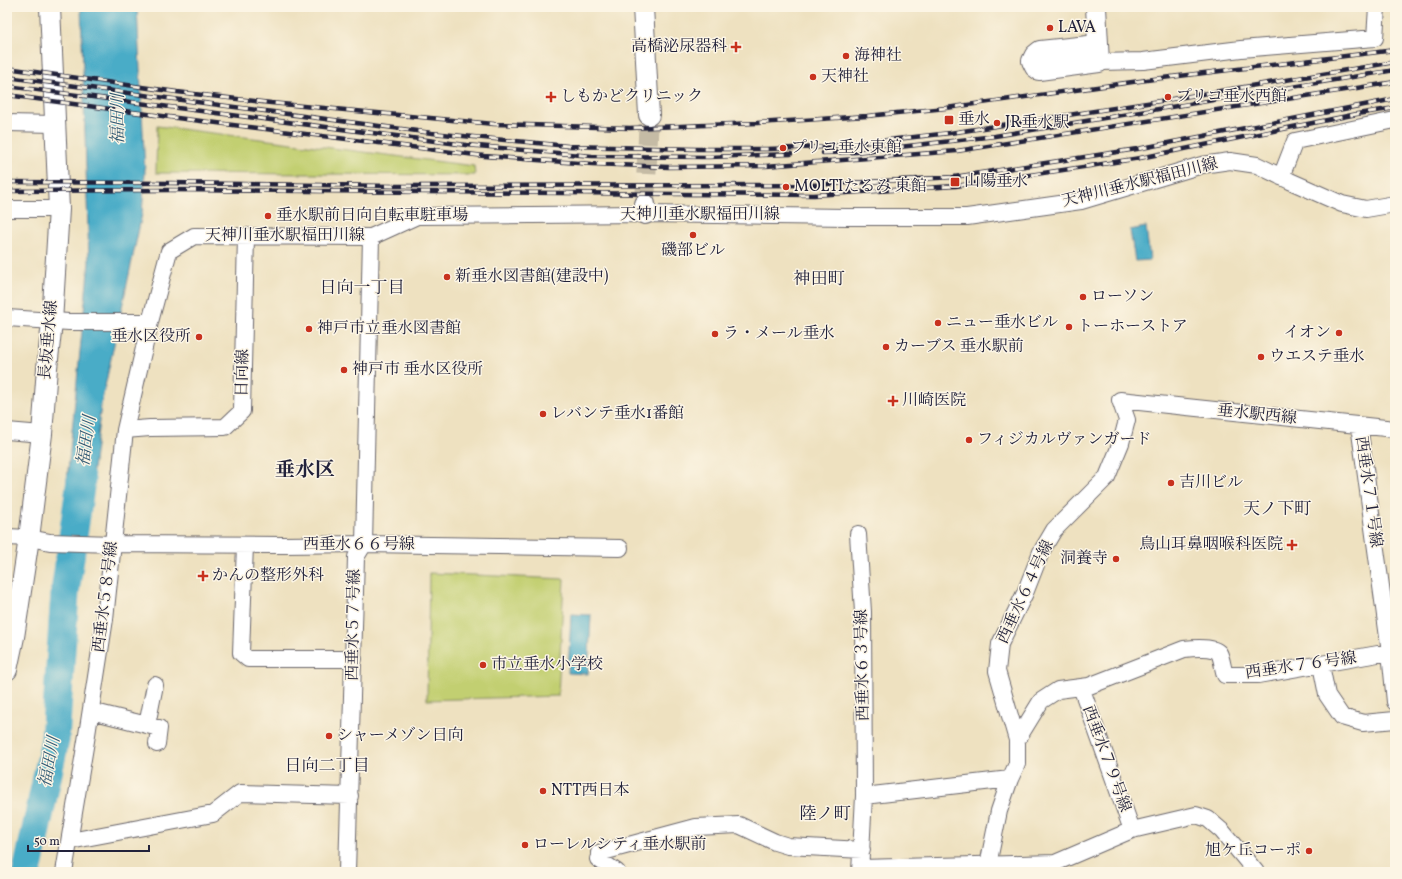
<svg xmlns="http://www.w3.org/2000/svg" width="1402" height="879" viewBox="0 0 1402 879" font-family="Vollkorn,'Noto Serif JP',serif">
  <style>
    .green { fill: #c2cf71; stroke: #727856 }
    .water { fill: #48acc7; stroke: #356781 }
    .lines { fill: none; stroke-linecap: round; stroke-linejoin: round }
    .river { stroke: #48acc7; stroke-width: 29 }
    .major-tunnel { stroke: #c5bba5; stroke-width: 20; stroke-dasharray: 20 10; stroke-linecap: butt }
    .minor-casing { stroke: #69656a; stroke-width: 18 }
    .major-casing { stroke: #69656a; stroke-width: 22 }
    .minor { stroke: #fff; stroke-width: 16 }
    .major { stroke: #fff; stroke-width: 20 }
    .rail-casing { stroke: #22223b; stroke-width: 4.5 }
    .rail { stroke: #fcf5e5; stroke-width: 3; stroke-dasharray: 9; stroke-linecap: butt }
    .poi-dot { fill: #c8321e; stroke: #fcf5e5; stroke-width: 1.5 }
    .labels { text-anchor: middle; dominant-baseline: central; stroke-width: 3; stroke-linejoin: round; paint-order: stroke }
    .poi-label { font-size: 16px; fill: #22223b; stroke: #fcf5e5; text-anchor: start }
    .street-label { font-size: 16px; fill: #22223b; stroke: #fcf5e5 }
    .water-label { font-size: 17px; font-style: italic; fill: #315973; stroke: #fcf5e5 }
    .neighbourhood-label { font-size: 17px; fill: #22223b; stroke: #fcf5e5 }
    .district-label { font-size: 20px; font-weight: bold; fill: #22223b; stroke: #fcf5e5 }
  </style>
  <rect width="100%" height="100%" fill="#fcf5e5"/>
  <filter id="ink" filterUnits="userSpaceOnUse"><feTurbulence type="fractalNoise" baseFrequency=".025" numOctaves="2"/><feDisplacementMap in="SourceGraphic" scale="8" xChannelSelector="R" yChannelSelector="G"/><feConvolveMatrix kernelMatrix="1 2 1 2 8 2 1 2 1" color-interpolation-filters="sRGB"/></filter>
  <filter id="wash" filterUnits="userSpaceOnUse"><feTurbulence type="fractalNoise" baseFrequency=".012" numOctaves="4" result="noise"/><feDisplacementMap in="SourceGraphic" scale="16" xChannelSelector="R" yChannelSelector="G"/><feGaussianBlur stdDeviation="0.9" result="paint"/><feColorMatrix in="noise" values="0 0 0 0 0 0 0 0 0 0 0 0 0 0 0 0 0 1.4 0 .05"/><feComposite in="paint" operator="in"/></filter>
  <g filter="url(#wash)">
    <rect width="100%" height="100%" fill="#eee1c0"/>
    <path class="green" d="M157 126 474 166 475 175 156 173Z
      M429 573 564 579 558 696 427 700Z"/>
    <path class="water" d="M81 7H137L145 173 142 214 101 405 87 518 63 520 89 262Z
      M1146 227 1150 260 1135 261 1130 230Z
      M571 614 591 615 588 674 568 673Z"/>
    <g class="lines">
      <path class="river" d="M27 872 55 740 65 593 81 480"/>
    </g>
  </g>
  <g filter="url(#ink)">
    <g class="lines">
      <path class="major-tunnel" d="M645 204 649 115"/>
      <defs>
        <path id="minor" d="M1099 62 1143 61 1241 49 1375 38 1377 7
          M7 123 55 124
          M1281 177 1295 141 1395 120
          M7 209H59
          M7 318 69 322H150
          M1359 425 1390 652 1395 702
          M125 430 150 428 225 427 242 411 246 236
          M7 431 42 434
          M858 534 863 612 864 796 860 872
          M7 537 29 538 50 542 112 544 283 545 364 544 620 548
          M245 545 241 653 248 659H354
          M1321 665 1327 695 1342 717 1363 723 1395 720
          M1081 687 1132 830
          M91 711 159 728 157 744
          M147 725 155 685
          M1017 740 1041 701 1058 690 1089 686 1184 649C1192 648 1214 646 1219 653 1222 658 1223 670 1225 675H1258L1395 651
          M864 796 1010 779 1017 764V740L997 671 1000 644 1025 593 1041 552 1054 530 1107 477 1121 443 1127 420 1120 400 1395 429
          M70 841 213 814 240 793 350 796
          M599 853 696 827 739 825 775 842 788 846 862 850
          M598 859 617 872
          M988 865 999 811 1010 779
          M861 868 1055 863 1132 830 1196 815 1208 819 1222 831 1256 872
          M64 872 86 741 105 619 125 430 150 322 169 251 194 236 371 237 417 216 645 214 847 217H967L1081 201 1202 165 1230 161 1257 165 1290 181 1342 204 1366 209 1395 204
          M347 872 356 557 364 544 371 237"/>
        <path id="major" d="M643 7 649 115
          M1096 7 1099 62 1039 70 1035 67 1032 61 1035 55 1040 51 1098 45
          M645 214V204
          M7 670 14 637 29 538 42 434 47 368 52 322 59 209 50 7"/>
      </defs>
      <use href="#minor" class="minor-casing"/>
      <use href="#major" class="major-casing"/>
      <use href="#minor" class="minor"/>
      <use href="#major" class="major"/>
      <defs>
        <path id="rail" d="M7 68 177 92 271 103 494 124 630 128 757 123 867 116 946 108 1154 79 1395 50
          M7 77 432 133 568 146 697 149H767L825 147 950 133 1160 101 1395 62
          M7 86 466 145 592 156 709 157 791 154
          M7 95 177 118 484 156 592 164 669 167 766 166 957 151 1395 82
          M823 153 856 152 995 136 1395 70
          M7 182 170 183 395 186 812 185 954 177 1137 149 1395 99
          M7 191 170 190 814 195 956 186 1090 166 1140 158 1357 114 1395 108"/>
      </defs>
      <use href="#rail" class="rail-casing"/>
      <use href="#rail" class="rail"/>
    </g>
  </g>
  <g class="poi-dot">
    <circle cx="1050" cy="28" r="4"/>
    <path d="M734 41h4v4h4v4h-4v4h-4v-4h-4v-4h4z"/>
    <circle cx="846" cy="56" r="4"/>
    <circle cx="813" cy="77" r="4"/>
    <path d="M549 91h4v4h4v4h-4v4h-4v-4h-4v-4h4z"/>
    <circle cx="1168" cy="97" r="4"/>
    <rect x="944" y="115" width="10" height="10" rx="2"/>
    <circle cx="997" cy="123" r="4"/>
    <circle cx="783" cy="148" r="4"/>
    <rect x="950" y="177" width="10" height="10" rx="2"/>
    <circle cx="786" cy="187" r="4"/>
    <circle cx="268" cy="216" r="4"/>
    <circle cx="693" cy="235" r="4"/>
    <circle cx="447" cy="277" r="4"/>
    <circle cx="1083" cy="297" r="4"/>
    <circle cx="938" cy="323" r="4"/>
    <circle cx="1069" cy="327" r="4"/>
    <circle cx="309" cy="329" r="4"/>
    <circle cx="1339" cy="333" r="4"/>
    <circle cx="715" cy="334" r="4"/>
    <circle cx="199" cy="337" r="4"/>
    <circle cx="886" cy="347" r="4"/>
    <circle cx="1261" cy="357" r="4"/>
    <circle cx="344" cy="370" r="4"/>
    <path d="M891 395h4v4h4v4h-4v4h-4v-4h-4v-4h4z"/>
    <circle cx="543" cy="414" r="4"/>
    <circle cx="969" cy="440" r="4"/>
    <circle cx="1171" cy="483" r="4"/>
    <path d="M1290 539h4v4h4v4h-4v4h-4v-4h-4v-4h4z"/>
    <circle cx="1116" cy="559" r="4"/>
    <path d="M201 570h4v4h4v4h-4v4h-4v-4h-4v-4h4z"/>
    <circle cx="483" cy="665" r="4"/>
    <circle cx="329" cy="736" r="4"/>
    <circle cx="543" cy="791" r="4"/>
    <circle cx="525" cy="845" r="4"/>
    <circle cx="1309" cy="851" r="4"/>
  </g>
  <g class="labels">
    <g class="poi-label">
      <text x="1058" y="28">LAVA</text>
      <text x="727" y="47" text-anchor="end">高橋泌尿器科</text>
      <text x="854" y="56">海神社</text>
      <text x="821" y="77">天神社</text>
      <text x="560" y="97">しもかどクリニック</text>
      <text x="1176" y="97">プリコ垂水西館</text>
      <text x="958" y="120">垂水</text>
      <text x="1005" y="123">JR垂水駅</text>
      <text x="791" y="148">プリコ垂水東館</text>
      <text x="964" y="182">山陽垂水</text>
      <text x="794" y="187">MOLTIたるみ 東館</text>
      <text x="276" y="216">垂水駅前日向自転車駐車場</text>
      <text x="693" y="251" text-anchor="middle">磯部ビル</text>
      <text x="455" y="277">新垂水図書館(建設中)</text>
      <text x="1091" y="297">ローソン</text>
      <text x="946" y="323">ニュー垂水ビル</text>
      <text x="1077" y="327">トーホーストア</text>
      <text x="317" y="329">神戸市立垂水図書館</text>
      <text x="1331" y="333" text-anchor="end">イオン</text>
      <text x="723" y="334">ラ・メール垂水</text>
      <text x="191" y="337" text-anchor="end">垂水区役所</text>
      <text x="894" y="347">カーブス 垂水駅前</text>
      <text x="1269" y="357">ウエステ垂水</text>
      <text x="352" y="370">神戸市 垂水区役所</text>
      <text x="902" y="401">川崎医院</text>
      <text x="551" y="414">レバンテ垂水1番館</text>
      <text x="977" y="440">フィジカルヴァンガード</text>
      <text x="1179" y="483">吉川ビル</text>
      <text x="1283" y="545" text-anchor="end">鳥山耳鼻咽喉科医院</text>
      <text x="1108" y="559" text-anchor="end">洞養寺</text>
      <text x="212" y="576">かんの整形外科</text>
      <text x="491" y="665">市立垂水小学校</text>
      <text x="337" y="736">シャーメゾン日向</text>
      <text x="551" y="791">NTT西日本</text>
      <text x="533" y="845">ローレルシティ垂水駅前</text>
      <text x="1301" y="851" text-anchor="end">旭ケ丘コーポ</text>
    </g>
    <g class="street-label">
      <text transform="translate(1140 183) rotate(-14)">天神川垂水駅福田川線</text>
      <text x="700" y="215">天神川垂水駅福田川線</text>
      <text x="285" y="236">天神川垂水駅福田川線</text>
      <text transform="translate(49 340) rotate(-85)">長坂垂水線</text>
      <text transform="translate(243 373) rotate(-89)">日向線</text>
      <text transform="translate(1257 415) rotate(6)">垂水駅西線</text>
      <text transform="translate(1368 492) rotate(82)">西垂水７１号線</text>
      <text x="359" y="545">西垂水６６号線</text>
      <text transform="translate(1026 592) rotate(-65)">西垂水６４号線</text>
      <text transform="translate(106 597) rotate(-83)">西垂水５８号線</text>
      <text transform="translate(354 625) rotate(-89)">西垂水５７号線</text>
      <text transform="translate(863 665) rotate(-91)">西垂水６３号線</text>
      <text transform="translate(1301 666) rotate(-8)">西垂水７６号線</text>
      <text transform="translate(1106 759) rotate(70)">西垂水７９号線</text>
    </g>
    <g class="water-label">
      <text transform="translate(118 119) rotate(-90)">福田川</text>
      <text transform="translate(87 441) rotate(-82)">福田川</text>
      <text transform="translate(50 762) rotate(-79)">福田川</text>
    </g>
    <g class="neighbourhood-label">
      <text x="819" y="279">神田町</text>
      <text x="362" y="288">日向一丁目</text>
      <text x="1277" y="509">天ノ下町</text>
      <text x="327" y="766">日向二丁目</text>
      <text x="825" y="814">陸ノ町</text>
    </g>
    <g class="district-label">
      <text x="305" y="471">垂水区</text>
    </g>
  </g>
  <rect width="1402" height="879" fill="none" stroke="#fcf5e5" stroke-width="24"/>
  <path d="M28 845v6h121v-6" fill="none" stroke="#22223b" stroke-width="2"/>
  <text x="34" y="845" font-size="12" fill="#22223b" stroke="#fcf5e5" stroke-width="3" paint-order="stroke">50 m</text>
</svg>
